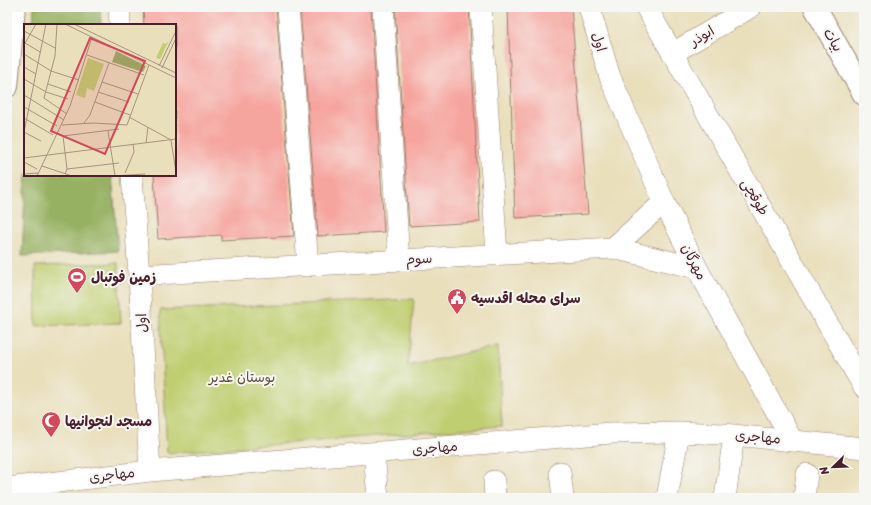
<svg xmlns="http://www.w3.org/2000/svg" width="871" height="505" viewBox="0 0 871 505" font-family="Sriracha,'Playpen Sans Arabic',sans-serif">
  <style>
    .green { fill: #bfce70; stroke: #84764e }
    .forest { fill: #97b162; stroke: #706846 }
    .building { fill: #f6a49e }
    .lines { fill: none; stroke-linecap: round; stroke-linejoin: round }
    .minor-casing { stroke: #9a7f73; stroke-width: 22 }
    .major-casing { stroke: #9a7f73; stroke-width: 24 }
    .minor { stroke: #fff; stroke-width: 21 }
    .major { stroke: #fff; stroke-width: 22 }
    .labels { text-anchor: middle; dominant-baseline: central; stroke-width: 4; stroke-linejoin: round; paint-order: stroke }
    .street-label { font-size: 14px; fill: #4a1f2b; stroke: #f6f6f2 }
    .poi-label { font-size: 14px; font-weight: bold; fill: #4a1f2b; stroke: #f6f6f2; text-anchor: start }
    .park-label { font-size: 14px; fill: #674b3c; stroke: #f6f6f2 }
    .inset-road { fill: none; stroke: #a99281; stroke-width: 1 }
    .view { fill: #d1495b; fill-opacity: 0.15; stroke: #d1495b; stroke-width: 2 }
    .inset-edge { fill: none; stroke: #4a1f2b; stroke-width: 2 }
  </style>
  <rect width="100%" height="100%" fill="#f6f6f2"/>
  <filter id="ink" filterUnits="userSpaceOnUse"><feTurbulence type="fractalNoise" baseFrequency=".025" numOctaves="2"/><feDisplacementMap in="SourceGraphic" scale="8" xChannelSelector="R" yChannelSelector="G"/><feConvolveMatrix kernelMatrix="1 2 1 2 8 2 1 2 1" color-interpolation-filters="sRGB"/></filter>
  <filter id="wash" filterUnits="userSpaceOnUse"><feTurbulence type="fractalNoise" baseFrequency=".012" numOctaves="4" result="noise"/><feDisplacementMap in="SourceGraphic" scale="16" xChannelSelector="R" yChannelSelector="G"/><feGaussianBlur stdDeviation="0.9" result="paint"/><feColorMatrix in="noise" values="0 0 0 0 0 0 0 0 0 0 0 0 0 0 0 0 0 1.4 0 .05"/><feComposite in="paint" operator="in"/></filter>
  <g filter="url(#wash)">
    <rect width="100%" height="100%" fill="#e9dfbb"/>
    <path class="green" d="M118 263 121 323 36 326 35 266Z
      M414 299 408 366 498 346 502 426 167 453 160 310Z"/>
    <path class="forest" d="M34 7H100L101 25H33Z
      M26 175H112L118 251 22 256Z"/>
    <g id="blocks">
      <path class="building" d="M143 7H276L294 236 221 240V235L158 239 154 175H175V25H144Z
        M300 7H371L384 232 318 236Z
        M395 7H469L480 222 409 226Z
        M508 7H571L588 214 515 218Z"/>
    </g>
  </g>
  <g filter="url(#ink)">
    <use href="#blocks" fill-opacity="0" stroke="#9a7f73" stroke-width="1"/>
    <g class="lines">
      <defs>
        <path id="minor" d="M119 7 120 25
          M288 7 308 266
          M383 7 399 261
          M481 7 497 255
          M589 7 610 77 664 202 697 268 792 440
          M646 7 864 387
          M673 53 751 7
          M132 175 139 275 150 471
          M613 248 664 202
          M139 275 613 248 697 268
          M374 453 378 498
          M560 472 563 498
          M494 481 495 498
          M7 488 150 471 611 433 679 432 723 434 864 448
          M667 498 679 432
          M725 498 734 435
          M804 498 807 474"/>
        <path id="major" d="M815 7 864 94
          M7 86 14 7"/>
      </defs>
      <use href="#minor" class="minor-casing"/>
      <use href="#major" class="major-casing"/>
      <use href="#minor" class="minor"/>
      <use href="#major" class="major"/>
    </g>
  </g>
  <defs>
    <symbol id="stadium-pin" viewBox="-11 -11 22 30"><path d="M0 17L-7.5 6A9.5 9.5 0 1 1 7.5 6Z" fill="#d1495b" stroke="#f6f6f2"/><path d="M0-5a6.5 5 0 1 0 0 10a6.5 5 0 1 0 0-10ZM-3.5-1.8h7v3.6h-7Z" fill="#fff"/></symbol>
    <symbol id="civic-pin" viewBox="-11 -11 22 30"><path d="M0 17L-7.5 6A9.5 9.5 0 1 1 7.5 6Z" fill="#d1495b" stroke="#f6f6f2"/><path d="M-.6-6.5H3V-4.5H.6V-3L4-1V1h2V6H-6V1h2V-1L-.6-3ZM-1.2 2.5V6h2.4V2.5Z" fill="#fff"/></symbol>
    <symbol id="mosque-pin" viewBox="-11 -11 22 30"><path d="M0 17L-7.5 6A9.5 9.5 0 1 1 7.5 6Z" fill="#d1495b" stroke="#f6f6f2"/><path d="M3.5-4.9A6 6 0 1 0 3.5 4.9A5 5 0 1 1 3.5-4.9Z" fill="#fff"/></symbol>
  </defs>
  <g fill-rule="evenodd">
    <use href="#stadium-pin" x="66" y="266" width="22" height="30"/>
    <use href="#civic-pin" x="446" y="287" width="22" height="30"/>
    <use href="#mosque-pin" x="40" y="410" width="22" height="30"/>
  </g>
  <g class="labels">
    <g class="street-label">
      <text transform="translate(702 36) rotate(-31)">ابوذر</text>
      <text transform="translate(833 40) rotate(60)">بیات</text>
      <text transform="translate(599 42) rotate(73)">اول</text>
      <text transform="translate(755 197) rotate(60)">طوقچی</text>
      <text transform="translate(419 259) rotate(-3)">سوم</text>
      <text transform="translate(694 262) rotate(63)">مهرگان</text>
      <text transform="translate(142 323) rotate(-93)">اول</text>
      <text transform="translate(758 437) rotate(5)">مهاجری</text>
      <text transform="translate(435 448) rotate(-5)">مهاجری</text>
      <text transform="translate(112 475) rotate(-7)">مهاجری</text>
    </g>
    <g class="poi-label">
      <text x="91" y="277">زمین فوتبال</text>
      <text x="471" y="298">سرای محله اقدسیه</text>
      <text x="65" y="421">مسجد لنجوانیها</text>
    </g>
    <g class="park-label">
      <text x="242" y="377">بوستان غدیر</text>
    </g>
  </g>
  <g transform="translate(24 24)">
    <rect width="152" height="152" fill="#e9dfbb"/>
    <path d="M145 16 136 35 132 34 139 19 142 20ZM64 34 80 40 70 67 63 64 61 74 52 71Z" fill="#bfce70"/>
    <path d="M92 27 122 42 119 48 88 38Z" fill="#97b162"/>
    <path class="inset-road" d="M33 0 31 32 20 74 43 90M41 0 152 54M50 0 152 49M0 7 31 24M1 19 16 28M0 21 12 0M0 30 27 47 55 56M63 31 120 51M135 42 152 7M0 43 12 50M138 44 152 14M0 55 22 68 44 75M78 58 114 70M24 60 47 68M74 68 105 78M0 71 40 96M71 78 106 91M0 83 33 102M105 93 147 116 152 148M0 94 29 111M60 99 66 91 85 39M38 101 69 99 103 101 125 41M84 107 91 152M0 108 22 0M0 108 17 117M33 109 39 112 43 145 41 150M39 112 95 105M122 119 124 103M0 134 152 115M0 138 13 145M18 142 48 152M43 145 95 139M101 149 110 128 109 120M0 150 14 149M13 152 46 82 68 13M88 152 121 150"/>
    <path class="view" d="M66 14 121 37 81 130 27 107Z"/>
    <rect width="152" height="152" class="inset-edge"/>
  </g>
  <rect width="871" height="505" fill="none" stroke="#f6f6f2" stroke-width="24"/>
  <g transform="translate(833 467) rotate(247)" stroke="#f6f6f2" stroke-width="3" paint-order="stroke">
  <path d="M0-3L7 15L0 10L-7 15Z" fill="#4a1f2b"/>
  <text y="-6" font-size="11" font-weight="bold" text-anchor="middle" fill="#4a1f2b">N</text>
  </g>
</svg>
